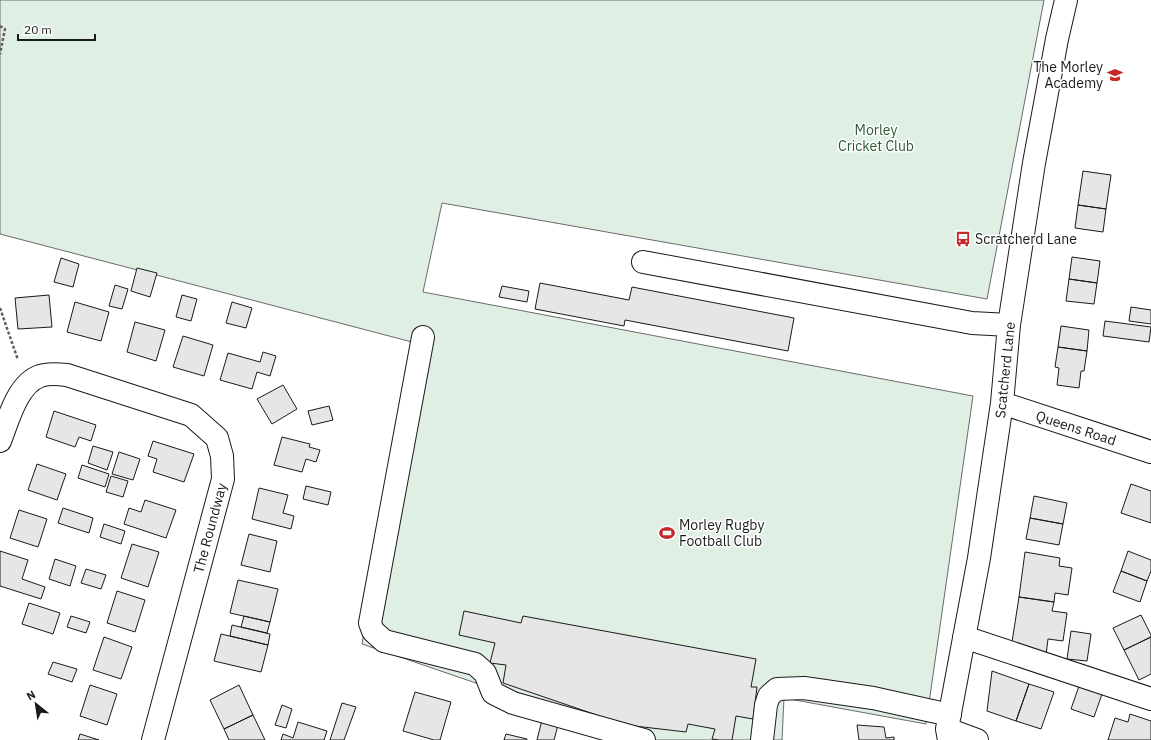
<svg xmlns="http://www.w3.org/2000/svg" width="1151" height="740" viewBox="0 0 1151 740" font-family="'IBM Plex Sans',sans-serif">
  <style>
    .green { fill: #e0efe3; stroke: #6a6a6a }
    .building { fill: #e6e6e6; stroke: #1a1a1a }
    .lines { fill: none; stroke-linecap: round; stroke-linejoin: round }
    .minor-casing { stroke: #1a1a1a; stroke-width: 24 }
    .path { stroke: #5f5f5f; stroke-width: 2.5; stroke-dasharray: 3 2; stroke-linecap: butt }
    .minor { stroke: #fff; stroke-width: 22 }
    .labels { text-anchor: middle; dominant-baseline: central; stroke-width: 3; stroke-linejoin: round; paint-order: stroke }
    .poi-label { font-size: 14px; fill: #1a1a1a; stroke: #fff; text-anchor: start }
    .park-label { font-size: 14px; fill: #2b5a34; stroke: #fff }
    .street-label { font-size: 14px; fill: #1a1a1a; stroke: #fff }
  </style>
  <rect width="100%" height="100%" fill="#fff"/>
  <path class="green" d="M0 0H1044L987 299 442 203 423 292 973 396 926 724 784 698 782 740H642L362 644 412 342 0 234Z"/>
  <path class="building" d="M1083 171 1111 175 1106 209 1078 205Z
    M1078 205 1106 209 1103 232 1075 228Z
    M1072 257 1100 261 1097 283 1069 279Z
    M61 258 79 264 73 287 54 282Z
    M137 268 157 273 150 297 131 291Z
    M1069 279 1097 283 1094 304 1066 301Z
    M540 283 629 300 632 287 794 318 788 351 625 320 624 326 535 309Z
    M115 285 128 289 122 309 109 306Z
    M502 286 529 291 527 302 499 297Z
    M49 295 52 327 18 329 15 298Z
    M182 295 197 299 191 321 176 317Z
    M75 302 109 312 101 341 67 332Z
    M232 302 252 308 246 328 226 323Z
    M1131 307 1151 310V324L1129 321Z
    M1105 321 1151 327 1149 342 1103 336Z
    M135 322 165 330 156 361 127 352Z
    M1061 326 1089 330 1087 351 1058 347Z
    M183 336 213 345 204 376 173 367Z
    M1058 347 1087 351 1084 371H1081L1079 388 1057 385 1059 368 1055 367Z
    M263 352 276 356 270 376 257 372 252 389 220 380 228 353 260 362Z
    M283 385 297 409 272 424 257 399Z
    M329 406 333 420 312 425 308 411Z
    M54 411 96 425 91 441 79 437 75 447 46 437Z
    M282 437 310 444 309 447 320 450 316 462 306 459 302 472 274 465Z
    M153 441 194 454 184 482 153 472 157 459 148 456Z
    M93 446 113 452 107 470 88 463Z
    M119 452 140 459 133 480 112 474Z
    M37 464 66 474 57 500 28 490Z
    M82 465 109 474 105 487 78 478Z
    M111 476 128 481 123 497 106 492Z
    M1131 484 1151 491V523L1121 513Z
    M306 486 331 492 328 505 303 499Z
    M259 488 288 495 283 513 294 516 291 529 252 519Z
    M1034 496 1067 503 1063 524 1030 518Z
    M145 500 176 510 166 538 124 524 129 508 141 512Z
    M63 508 93 518 89 533 58 523Z
    M19 510 47 519 38 547 10 538Z
    M1030 518 1063 524 1059 545 1026 539Z
    M104 524 125 531 121 544 100 537Z
    M249 534 277 541 270 572 241 565Z
    M132 544 159 552 148 587 121 578Z
    M0 551 28 560 22 579 45 587 41 599 0 586Z
    M1128 551 1151 560V571L1147 581 1121 571Z
    M1025 552 1060 558 1059 566 1072 568 1068 595 1055 593 1054 602 1019 597Z
    M55 559 76 566 70 586 49 579Z
    M86 569 106 575 101 589 81 583Z
    M1121 571 1147 581 1140 602 1113 592Z
    M238 580 278 589 270 622 230 613Z
    M117 591 145 600 135 632 107 623Z
    M1019 597 1054 602 1052 611 1067 613 1063 641 1048 639 1046 655 1012 642Z
    M29 603 60 613 53 634 22 624Z
    M464 611 521 623 523 616 756 659 751 687H757L753 719 736 716 732 740H719L712 739 715 729 688 724 686 732 626 725 503 683 506 665 490 663 495 643 459 635Z
    M1141 615 1151 635V637L1124 650 1113 628Z
    M71 616 90 622 86 633 67 627Z
    M244 616 270 622 267 633 241 627Z
    M232 625 270 634 268 645 230 636Z
    M1071 631 1091 634 1087 661 1067 659Z
    M221 634 268 645 261 672 214 661Z
    M104 637 132 647 121 679 93 670Z
    M1151 637V674L1139 680 1124 650Z
    M53 662 77 669 72 682 48 674Z
    M992 671 1029 684 1016 721 987 711Z
    M1029 684 1054 692 1041 729 1016 721Z
    M90 685 117 694 107 725 80 716Z
    M239 685 253 715 224 729 210 700Z
    M1079 686 1102 694 1094 717 1071 709Z
    M415 692 451 702 440 740H434L403 731Z
    M342 703 356 707 344 740H330Z
    M282 705 292 709 286 728 275 725Z
    M1130 714 1151 721V740H1108L1115 718 1128 722Z
    M253 715 265 740H229L224 729Z
    M542 720 558 725 554 740H537Z
    M298 722 327 731 324 740H281L283 734 293 738Z
    M857 725 884 727 886 738 894 737V740H859Z
    M80 734 99 740H78Z
    M506 734 527 739V740H504Z"/>
  <g class="lines">
    <defs>
      <path id="minor" d="M643 262 972 323 1009 325
        M423 337 370 623 373 631 384 641 475 664 485 673 493 693 513 703 644 740
        M1002 403 1151 452
        M0 441C8 421 17 384 40 376 48 373 58 374 67 375L191 415 217 438 222 456 223 479 153 740
        M964 637 1151 699
        M947 729 977 740
        M762 740 766 705 769 696 777 689 804 688 873 698 950 715
        M949 740 947 729 979 558 1002 403 1009 325 1034 163 1057 39 1066 0"/>
    </defs>
    <use href="#minor" class="minor-casing"/>
    <path class="path" d="M0 26 5 29 0 54
      M0 308 18 360"/>
    <use href="#minor" class="minor"/>
  </g>
  <defs>
    <symbol id="school-bare" viewBox="-9 -9 18 18"><path d="M0-5L7-2L0 1L-7-2ZM-4 1L0 2.5L4 1V4Q0 6-4 4Z" fill="#c62828" stroke="#fff" stroke-width="2.5" paint-order="stroke"/></symbol>
    <symbol id="bus-bare" viewBox="-9 -9 18 18"><path d="M-5-6H5V4H4V6H2V4H-2V6H-4V4H-5ZM-3.5-4V0h7V-4ZM-3.5 1.2v1.5H-2V1.2ZM2 1.2v1.5H3.5V1.2Z" fill="#c62828" stroke="#fff" stroke-width="2.5" paint-order="stroke"/></symbol>
    <symbol id="stadium-bare" viewBox="-9 -9 18 18"><path d="M0-5a6.5 5 0 1 0 0 10a6.5 5 0 1 0 0-10ZM-3.5-1.8h7v3.6h-7Z" fill="#c62828" stroke="#fff" stroke-width="2.5" paint-order="stroke"/></symbol>
  </defs>
  <g fill-rule="evenodd">
    <use href="#school-bare" x="1104" y="64" width="22" height="22"/>
    <use href="#bus-bare" x="952" y="228" width="22" height="22"/>
    <use href="#stadium-bare" x="656" y="522" width="22" height="22"/>
  </g>
  <g class="labels">
    <g class="poi-label">
      <text x="1103" y="67" text-anchor="end">The Morley<tspan x="1103" dy="16">Academy</tspan></text>
      <text x="975" y="239">Scratcherd Lane</text>
      <text x="679" y="525">Morley Rugby<tspan x="679" dy="16">Football Club</tspan></text>
    </g>
    <g class="park-label">
      <text x="876" y="130">Morley<tspan x="876" dy="16">Cricket Club</tspan></text>
    </g>
    <g class="street-label">
      <text transform="translate(1005 370) rotate(-84)">Scatcherd Lane</text>
      <text transform="translate(1076 428) rotate(18)">Queens Road</text>
      <text transform="translate(210 528) rotate(-75)">The Roundway</text>
    </g>
  </g>
  <g transform="translate(36 704) rotate(330)" stroke="#ffffff" stroke-width="3" paint-order="stroke">
  <path d="M0-3L7 15L0 10L-7 15Z" fill="#1a1a1a"/>
  <text y="-6" font-size="11" font-weight="bold" text-anchor="middle" fill="#1a1a1a">N</text>
  </g>
  <path d="M18 34v6h77v-6" fill="none" stroke="#1a1a1a" stroke-width="2"/>
  <text x="24" y="34" font-size="12" fill="#1a1a1a" stroke="#ffffff" stroke-width="3" paint-order="stroke">20 m</text>
</svg>
